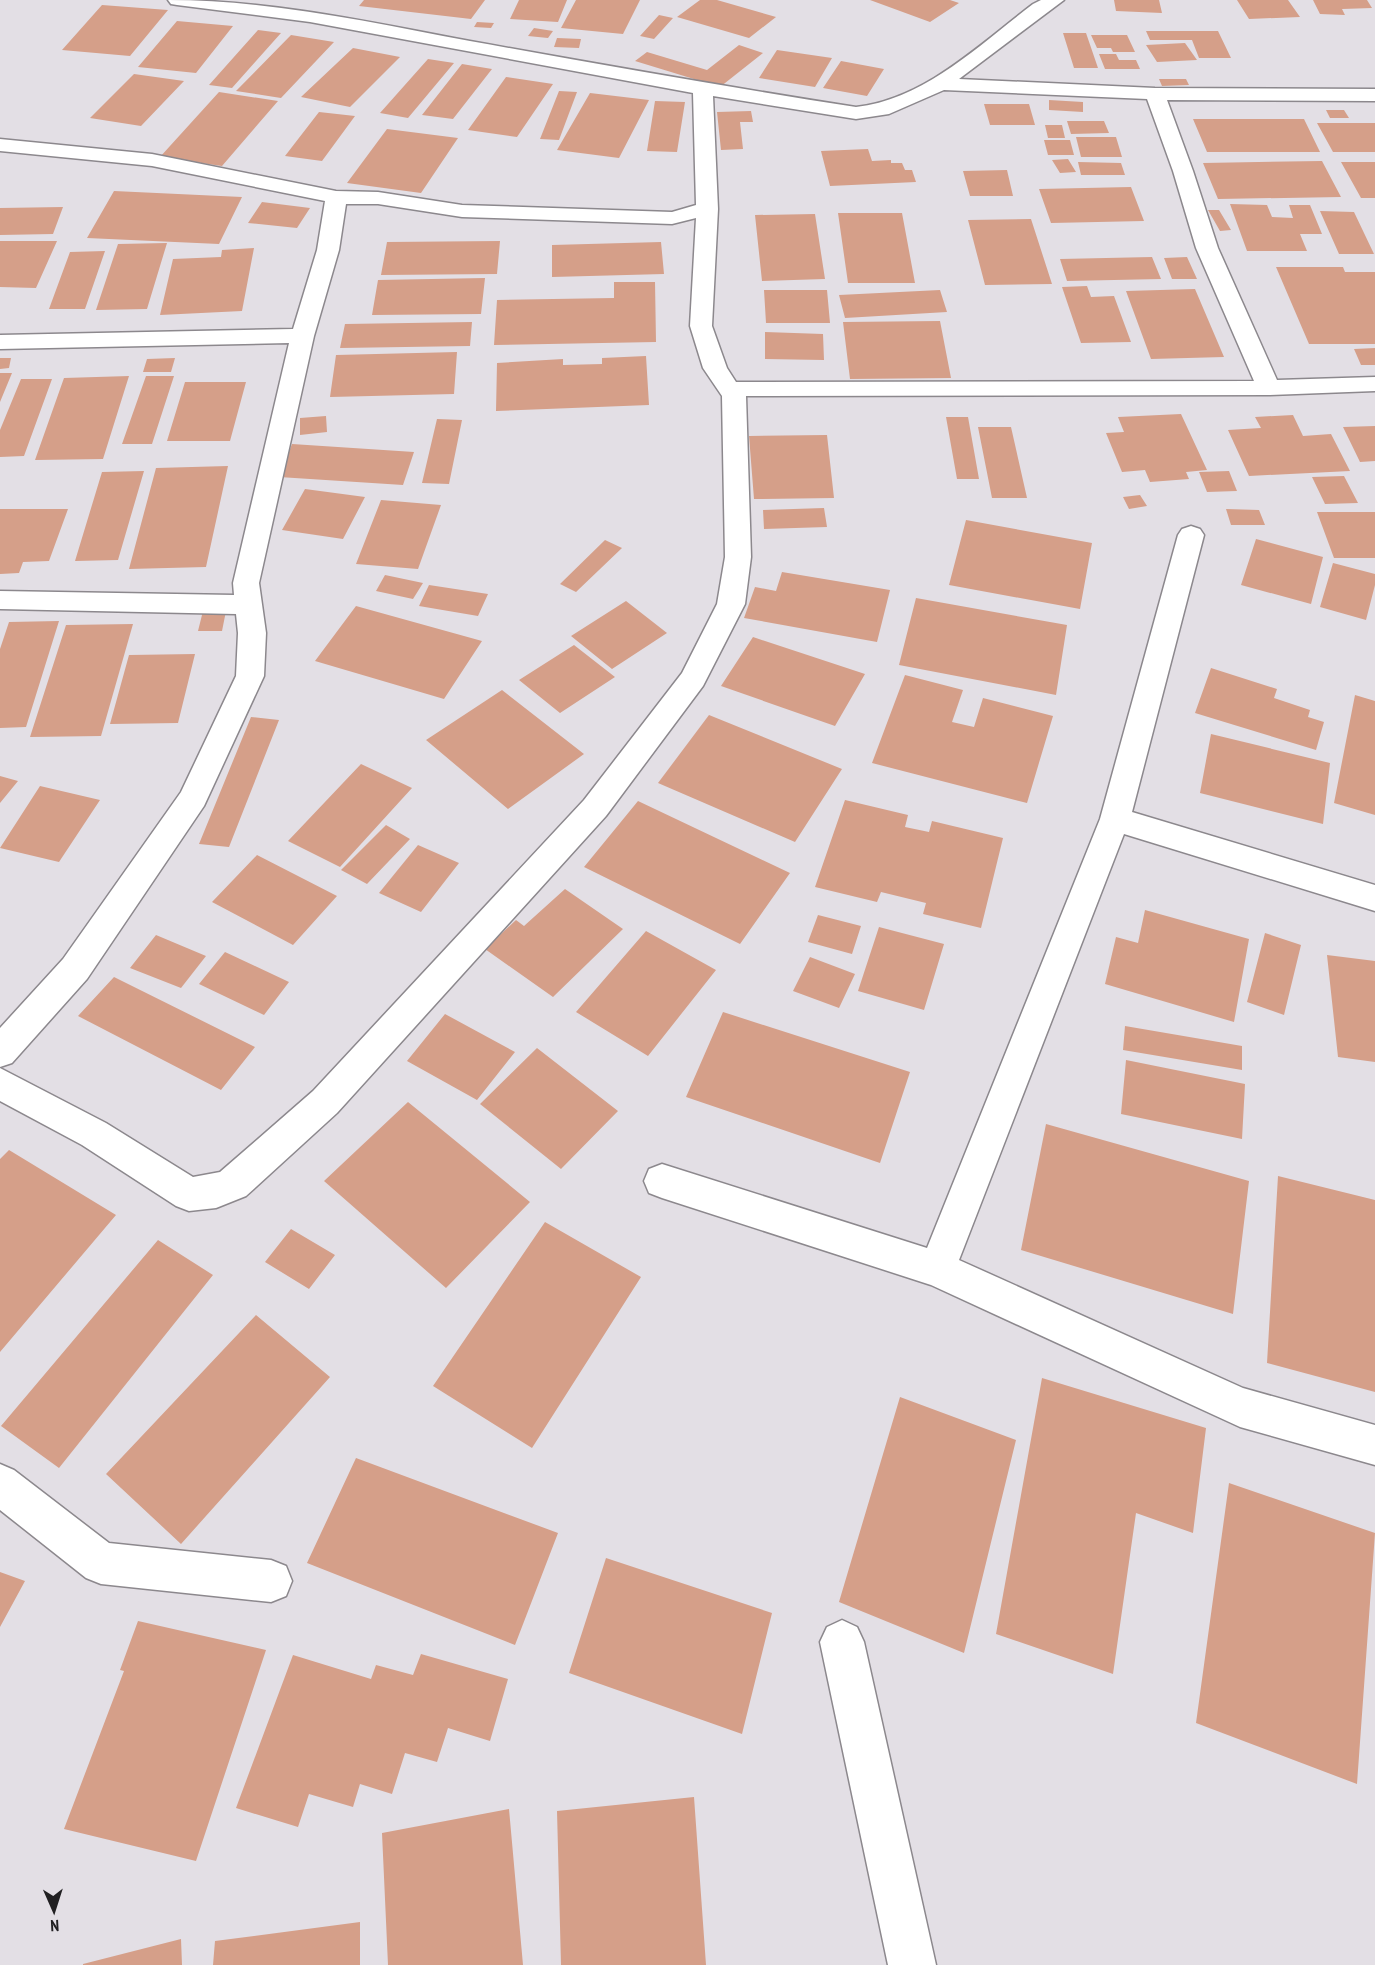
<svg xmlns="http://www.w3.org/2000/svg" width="1375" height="1965" viewBox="0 0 1375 1965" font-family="'PT Sans Narrow',sans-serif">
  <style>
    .building { fill: #d59f89 }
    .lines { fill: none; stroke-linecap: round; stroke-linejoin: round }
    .minor-casing { stroke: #8c888d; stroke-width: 3 }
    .minor { fill: #fff; fill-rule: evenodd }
  </style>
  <rect width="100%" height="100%" fill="#e3dfe5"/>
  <path class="building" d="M364 0H485L471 19 359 6Z
    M519 0H567L558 22 510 19Z
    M576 0H640L623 34 561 28Z
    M700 0H717L776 17 749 38 677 17Z
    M870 0H950L959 3 930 22Z
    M1114 0H1159L1162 13 1116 11Z
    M1237 0H1288L1300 17 1249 19Z
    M1313 0H1367L1372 8 1342 9 1345 15 1320 14Z
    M102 5 168 10 130 56 62 50Z
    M659 15 673 18 654 39 640 36Z
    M177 21 233 26 196 73 138 67Z
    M477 22 494 23 491 28 474 27Z
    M534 28 553 31 548 38 528 36Z
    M258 30 281 33 232 88 209 85Z
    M1146 31H1218L1231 58H1199L1192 40H1150Z
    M1063 33H1086L1098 68H1074Z
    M291 35 334 42 281 98 236 91Z
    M1091 35H1127L1135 52H1113L1111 48H1097Z
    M557 38 581 39 579 48 554 47Z
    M1185 43 1197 60 1157 62 1146 45Z
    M739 45 763 53 720 87 635 61 647 52 707 70Z
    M353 48 400 57 350 107 301 97Z
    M777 50 832 58 815 87 759 78Z
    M1099 54H1116L1119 60H1136L1140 69H1105Z
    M428 59 454 63 408 118 380 113Z
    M841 61 884 69 867 96 823 88Z
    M462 64 492 69 453 119 422 115Z
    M134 74 184 81 141 126 90 118Z
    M506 77 553 84 517 137 468 130Z
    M1159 79H1186L1189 85 1162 86Z
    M559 91 577 92 559 140 540 139Z
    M219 92 278 101 222 166 160 157Z
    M590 93 649 100 619 158 557 150Z
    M1049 100 1083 102V112L1049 110Z
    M655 101 685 102 677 152 647 151Z
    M984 104H1029L1035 125H990Z
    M1326 110H1344L1349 118H1330Z
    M751 111 753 122H740L743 149 721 150 717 112Z
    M319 112 355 116 322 161 285 156Z
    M1193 119H1304L1320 152H1207Z
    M1067 121H1104L1109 133 1071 134Z
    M1317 123H1375V152H1333Z
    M1045 125H1062L1065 138H1048Z
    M387 129 458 138 421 193 347 183Z
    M1076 137H1116L1122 157H1081Z
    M1044 140H1070L1074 155H1048Z
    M868 149 872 161 891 160V163H902L905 170H912L916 182 830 186 821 151Z
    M1068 159 1076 172 1060 173 1052 160Z
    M1322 161 1341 197 1218 199 1203 163Z
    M1078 162 1121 163 1125 175H1081Z
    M1341 162H1375V198H1361Z
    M1007 170 1013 196H970L963 171Z
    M1131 187 1144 221 1051 223 1039 189Z
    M114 191 242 197 219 244 87 238Z
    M262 202 310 208 297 228 248 223Z
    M1230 204 1267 205 1272 217 1293 218 1289 205H1310L1322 234H1300L1307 251H1247Z
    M63 207 53 234 0 235V208Z
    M1208 210H1219L1231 230 1220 231Z
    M1320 211 1354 212 1374 254H1339Z
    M838 213H902L915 283H848Z
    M815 214 825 279 762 281 755 215Z
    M1031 219 1052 284 985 285 968 220Z
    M0 241H57L36 288 0 287Z
    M500 241 497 274 381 275 387 242Z
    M661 242 664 274 552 277V245Z
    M167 243 147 309 96 310 118 244Z
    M254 248 242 311 160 315 173 259 221 257 222 250Z
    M105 251 85 309H49L70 252Z
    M1152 257 1161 279 1067 281 1060 259Z
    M1187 257 1197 279H1172L1164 258Z
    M1276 267H1343L1345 272H1375V344H1309Z
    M485 278 481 314 372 315 378 280Z
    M614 282H655L656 342 494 345 497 300 614 298Z
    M1087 286 1091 297 1114 296 1131 342 1081 343 1062 287Z
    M1195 289 1224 357 1151 359 1126 291Z
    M764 290H827L830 323H766Z
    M940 290 947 312 845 318 839 295Z
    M940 321 951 378 850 379 843 322Z
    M472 322 470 346 340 348 345 324Z
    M765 332 823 334 824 360 765 359Z
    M1375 348V365H1361L1354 349Z
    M457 352 454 394 330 397 336 355Z
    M646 356 649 405 496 411 497 363 563 359V365L602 364V358Z
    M0 358H11L9 368 0 369Z
    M175 358 171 372H143L147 359Z
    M0 373H12L0 402Z
    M129 376 103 459 35 460 64 378Z
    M146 376H174L152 444H122Z
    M21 379H52L24 456 0 457V430Z
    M185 382H246L230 441H167Z
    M1181 414 1207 470 1186 472 1189 479 1150 482 1145 470 1122 472 1106 433 1124 432 1118 417Z
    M1293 415 1303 436 1331 434 1350 471 1249 476 1228 430 1261 428 1255 417Z
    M326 416 327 432 300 435V418Z
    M946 417H968L979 479H957Z
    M437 419 462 420 449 484 422 483Z
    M1375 426V461L1360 462 1343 427Z
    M978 427H1011L1027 498H992Z
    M827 435 834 498 754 499 749 436Z
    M292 444 414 452 403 485 279 477Z
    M228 466 206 567 129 569 156 468Z
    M144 471 118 560 75 561 102 472Z
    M1229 471 1237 491 1207 492 1199 472Z
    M1344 476 1358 503 1325 504 1312 477Z
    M305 489 365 497 343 539 282 530Z
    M1140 495 1147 506 1129 509 1123 497Z
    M381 500 441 505 418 569 356 564Z
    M824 508 827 527 764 529 763 510Z
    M0 509H68L49 561 23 562 19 573 0 574Z
    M1226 509 1259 510 1265 525H1231Z
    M1317 512H1375V558H1334Z
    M966 520 1092 543 1080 609 949 585Z
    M1256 539 1323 557 1311 604 1241 585Z
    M605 540 622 548 576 592 560 584Z
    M1333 563 1375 574V585L1366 620 1320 607Z
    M782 572 890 590 877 642 744 618 755 587 776 591Z
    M385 575 423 583 413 599 376 591Z
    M429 585 488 594 478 616 419 606Z
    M916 598 1067 625 1056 695 899 665Z
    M626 601 667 633 612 669 571 636Z
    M356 606 482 641 444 699 315 661Z
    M203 611H226L222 631H198Z
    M59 621 26 727 0 728V649L9 622Z
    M133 624 101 736 30 737 66 625Z
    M753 637 865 674 835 726 721 686Z
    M574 645 615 677 560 713 519 680Z
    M195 654 178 723 110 724 129 655Z
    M1211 668 1277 689 1274 698 1310 710 1308 717 1324 722 1316 750 1195 713Z
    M905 675 963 690 952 722 974 727 983 698 1053 716 1027 803 872 763Z
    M502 690 584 754 508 809 426 740Z
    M1355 695 1375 701V815L1334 803Z
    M709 715 842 769 795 842 658 783Z
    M251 717 279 720 229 847 199 844Z
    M1211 734 1330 763 1323 824 1200 793Z
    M361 764 412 788 340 867 288 841Z
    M0 776 18 781 0 803Z
    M40 786 100 800 59 862 0 848Z
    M845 800 908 815 905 827 929 832 932 821 1003 838 981 928 923 914 926 903 881 892 877 902 815 887Z
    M638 801 790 873 740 944 584 867Z
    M386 825 410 839 367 884 341 870Z
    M418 845 459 863 421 912 379 893Z
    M257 855 337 896 293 945 212 902Z
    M565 889 623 929 553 997 485 949 516 920 524 926Z
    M1145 910 1249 939 1234 1022 1105 984 1116 937 1138 943Z
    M818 915 861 926 852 954 808 942Z
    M879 927 944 944 924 1010 858 991Z
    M646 931 716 970 648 1056 576 1012Z
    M1265 933 1301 945 1284 1015 1247 1002Z
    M156 935 206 956 181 988 130 968Z
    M225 952 289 982 264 1015 199 984Z
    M1327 955 1375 961V1062L1338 1057Z
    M810 957 855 974 839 1008 793 991Z
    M114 977 255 1047 221 1090 78 1016Z
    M723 1012 910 1072 880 1163 686 1097Z
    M445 1014 515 1052 477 1100 407 1061Z
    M1125 1026 1242 1046V1070L1123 1050Z
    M537 1048 618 1111 561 1169 480 1104Z
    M1126 1060 1245 1084 1242 1139 1121 1114Z
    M408 1102 530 1202 446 1288 324 1181Z
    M1046 1124 1249 1181 1233 1314 1021 1250Z
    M9 1150 116 1215 0 1352V1159Z
    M1278 1176 1375 1200V1392L1267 1363Z
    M545 1222 641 1277 532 1448 433 1386Z
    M291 1229 335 1255 309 1289 265 1262Z
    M158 1240 213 1275 59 1468 1 1426Z
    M256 1315 330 1377 181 1544 106 1474Z
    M1042 1378 1206 1428 1193 1533 1136 1513 1113 1674 996 1634Z
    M900 1397 1016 1440 964 1653 839 1602Z
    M356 1458 558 1533 515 1645 307 1563Z
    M1229 1483 1375 1533 1357 1784 1196 1723Z
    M606 1558 772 1613 742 1734 569 1673Z
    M0 1572 25 1581 0 1627Z
    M138 1621 266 1650 196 1861 64 1829 124 1671 120 1670Z
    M421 1654 508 1679 490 1741 448 1728 437 1762 405 1753 392 1794 360 1784 353 1807 309 1794 298 1827 236 1808 293 1655 371 1679 376 1665 413 1675Z
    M694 1797 706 1965H561L557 1811Z
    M509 1809 523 1965H388L382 1833Z
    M360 1922V1965H213L215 1941Z
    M181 1939 182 1965H83V1964Z"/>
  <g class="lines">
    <defs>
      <path id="minor" d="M168 0C270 0 370 22 470 41 598 64 727 87 856 107 925 99 979 45 1033 4L1041 0H1064L959 79 1155 88 1375 89V101L1167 100 1193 171 1218 248 1277 380 1375 377V391L1269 395 746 396 751 557 745 604 703 686 606 816 337 1113 246 1196 216 1208 189 1211 176 1206 82 1145 0 1101V1068L106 1123 193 1177 220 1172 313 1091 584 800 682 673 717 604 725 557 722 396 703 368 690 326 696 218 672 224 462 217 378 204H346L339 250 314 336 259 583 266 633 264 676 204 806 87 979 12 1063 0 1067V1028L63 959 181 792 236 676 238 633 236 614 0 609V591L234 595 233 583 289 343 0 349V335L293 329 317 250 325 201 152 166 0 151V139L152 154 336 191 378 192 462 205 672 212 696 205 693 93 310 22 177 5 171 4ZM944 90 1147 99 1173 171 1196 248 1254 381 736 382 727 368 712 326 718 209 713 96 856 119 889 114Z
        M1191 526 1200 529 1204 535 1132 812 1375 885V911L1124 834 959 1260 1243 1388 1375 1425V1465L1240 1427 931 1285 662 1198 649 1193 644 1181 649 1169 662 1164 927 1248 1100 819 1178 535 1182 529Z
        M0 1464 14 1470 109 1543 271 1560 286 1566 292 1581 286 1596 271 1602 101 1584 86 1578 0 1510Z
        M842 1620 857 1627 864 1642 936 1965H888L820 1642 827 1627Z"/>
    </defs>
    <use href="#minor" class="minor-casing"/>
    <use href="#minor" class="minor"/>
  </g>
  <g transform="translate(54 1911) rotate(177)" stroke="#e3dfe5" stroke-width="4.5" paint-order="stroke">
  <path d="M0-4.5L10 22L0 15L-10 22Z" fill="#212022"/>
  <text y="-9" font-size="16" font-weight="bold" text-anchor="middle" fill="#212022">N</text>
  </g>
</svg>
